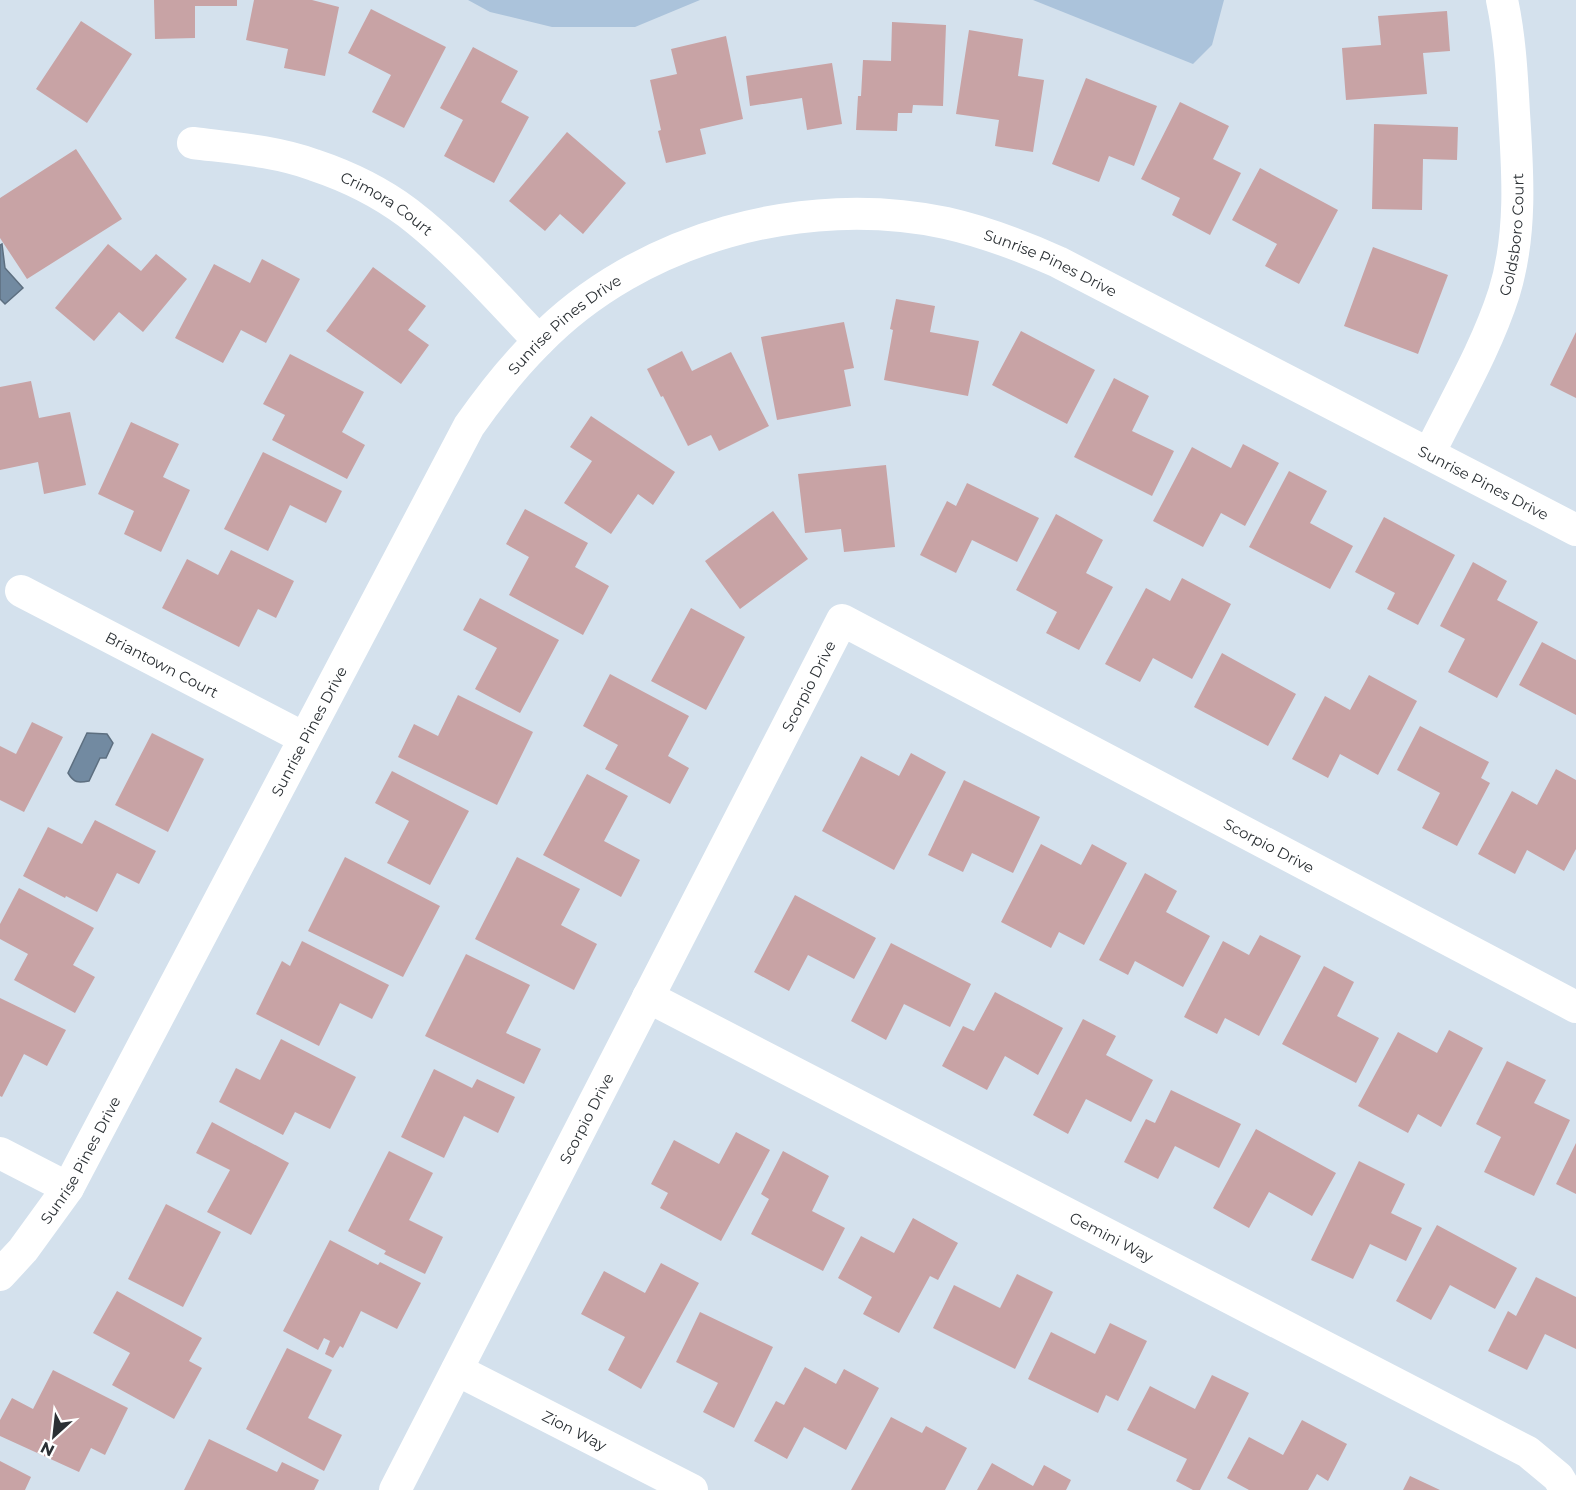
<svg xmlns="http://www.w3.org/2000/svg" width="1576" height="1490" viewBox="0 0 1576 1490" font-family="Montserrat,sans-serif">
  <style>
    .green { fill: #abc3db }
    .water { fill: #728aa1; stroke: #5d6f80; stroke-width: 1.5 }
    .building { fill: #c8a3a5 }
    .lines { fill: none; stroke-linecap: round; stroke-linejoin: round }
    .minor { stroke: #fff; stroke-width: 32 }
    .labels { text-anchor: middle; dominant-baseline: central; stroke-width: 5; stroke-linejoin: round; paint-order: stroke }
    .street-label { font-size: 15px; fill: #2b3034; stroke: #fff }
  </style>
  <rect width="100%" height="100%" fill="#d4e1ed"/>
  <path class="green" d="M468 0H700L635 27H552L490 12Z
    M1033 0H1224L1212 45 1193 64Z"/>
  <path class="water" d="M2 244 5 268 23 288 5 304 0 299V245Z
    M87 733 107 734 113 743 106 758H100L89 781C78 783 74 783 68 773Z"/>
  <path class="building" d="M154 0H237V6H195V38L155 39Z
    M254 0H312L339 7 325 76 284 68 288 49 246 40Z
    M371 9 446 47 404 128 372 112 391 75 348 53Z
    M1447 11 1450 51 1423 53 1427 94 1346 100 1342 48 1381 45 1378 16Z
    M81 21 132 54 87 123 36 89Z
    M892 22 946 25 943 106 913 105 912 113H898L897 131 856 130 858 96H861L863 60 891 61Z
    M969 30 1023 39 1018 76 1044 80 1033 152 995 146 999 120 956 114Z
    M726 36 743 119 700 129 706 154 666 163 658 131 661 130 650 80 677 74 671 49Z
    M473 47 518 71 501 102 529 117 494 183 444 156 463 120 440 108Z
    M832 63 842 124 807 130 802 98 750 106 746 76Z
    M1086 78 1157 106 1134 166 1109 156 1099 182 1052 164Z
    M1180 102 1229 126 1213 159 1241 173 1210 235 1172 215 1180 198 1141 179Z
    M1374 124 1458 127 1457 160 1423 159 1422 210 1372 209Z
    M567 132 626 183 583 234 560 214 545 231 509 201Z
    M76 149 122 219 27 279 0 238V198Z
    M1260 168 1338 210 1299 284 1265 266 1277 244 1232 220Z
    M108 244 141 271 156 254 187 279 143 332 119 312 94 341 55 308Z
    M1373 247 1448 275 1418 354 1344 326Z
    M262 259 300 279 266 343 241 330 223 363 175 338 214 264 250 283Z
    M373 267 426 306 408 330 429 345 401 384 326 331Z
    M896 299 935 306 930 332 979 341 968 396 884 380 893 330 890 329Z
    M844 322 854 368 844 370 851 406 777 420 761 337Z
    M1021 331 1095 370 1067 424 992 385Z
    M1576 332V398L1550 385Z
    M682 351 692 371 731 352 769 426 719 451 711 435 688 446 663 396 661 397 647 369Z
    M290 354 364 392 342 432 365 445 347 479 272 440 285 415 263 404Z
    M1114 378 1149 396 1132 431 1174 451 1152 496 1074 457Z
    M31 381 39 418 70 412 86 485 44 494 38 462 0 470V387Z
    M591 416 675 472 653 505 638 494 611 534 564 503 592 461 570 447Z
    M131 422 179 444 163 477 190 490 161 552 124 534 134 511 98 494Z
    M1243 444 1279 463 1245 526 1221 513 1203 547 1153 521 1192 447 1231 468Z
    M263 452 342 491 326 523 290 505 268 551 224 529Z
    M886 465 895 547 844 552 841 529 805 533 798 474Z
    M1289 471 1327 491 1310 523 1353 546 1330 589 1249 547Z
    M967 483 1039 518 1017 562 972 540 956 573 920 555 947 501 956 506Z
    M525 509 588 543 575 567 609 586 583 635 509 595 529 557 506 544Z
    M773 511 808 559 740 609 705 561Z
    M1056 514 1103 540 1086 573 1113 587 1079 650 1046 633 1057 612 1016 590Z
    M1384 517 1455 555 1418 625 1387 609 1395 593 1355 572Z
    M231 550 294 581 276 618 258 609 239 647 162 608 187 559 218 575Z
    M1473 562 1507 581 1497 600 1538 622 1497 698 1448 672 1465 639 1440 626Z
    M1182 578 1231 604 1192 679 1153 658 1140 682 1105 664 1146 588 1170 601Z
    M480 598 559 640 520 713 475 689 497 648 463 630Z
    M691 608 745 637 706 710 651 681Z
    M1542 642 1576 660V715L1519 685Z
    M1222 653 1296 694 1268 746 1194 707Z
    M610 674 689 716 668 756 689 768 670 804 605 769 618 745 583 726Z
    M1369 675 1417 701 1378 775 1340 754 1328 778 1292 759 1325 696 1350 710Z
    M458 695 533 732 497 805 398 757 414 724 438 736Z
    M32 722 63 737 24 812 0 800V746L16 754Z
    M1420 726 1489 762 1481 778 1490 783 1457 846 1422 828 1440 793 1397 770Z
    M152 733 204 759 168 832 115 805Z
    M911 753 946 772 894 870 822 831 861 756 899 776Z
    M1556 769 1576 780V849L1564 871 1527 850 1515 874 1478 854 1512 791 1537 805Z
    M392 771 469 811 430 885 387 863 409 821 375 803Z
    M587 774 628 796 604 841 640 860 621 897 543 855Z
    M964 780 1040 817 1013 873 972 853 963 872 928 855Z
    M95 820 156 851 139 884 117 873 97 912 66 896 65 898 23 876 48 827 82 844Z
    M1041 844 1081 865 1092 844 1127 863 1084 945 1059 932 1051 948 1001 922Z
    M345 857 440 906 403 977 308 931Z
    M517 857 580 889 561 925 597 944 574 990 475 939Z
    M1145 873 1177 891 1166 912 1210 936 1183 987 1135 961 1128 975 1099 960Z
    M19 888 94 928 73 965 95 977 75 1013 14 980 28 954 0 939V924Z
    M795 895 876 938 854 979 808 955 789 991 754 972Z
    M1260 935 1301 956 1259 1036 1225 1018 1217 1034 1184 1017 1223 941 1249 955Z
    M302 941 389 985 372 1019 340 1003 319 1046 256 1014 282 961 290 966Z
    M891 943 971 984 950 1027 904 1004 886 1040 851 1021Z
    M466 954 530 985 506 1033 541 1049 524 1084 425 1036Z
    M1324 966 1354 982 1337 1016 1379 1038 1356 1083 1282 1044Z
    M995 992 1063 1028 1038 1075 1005 1056 987 1090 942 1066 963 1026 974 1031Z
    M0 998 66 1030 47 1066 24 1054 2 1097 0 1096Z
    M1083 1019 1116 1036 1106 1055 1153 1080 1131 1122 1086 1099 1068 1134 1033 1115Z
    M1449 1030 1483 1048 1441 1127 1418 1114 1408 1133 1358 1106 1398 1032 1437 1053Z
    M281 1039 356 1077 330 1129 295 1112 283 1135 219 1102 236 1068 260 1080Z
    M1507 1061 1546 1080 1534 1103 1570 1120 1534 1196 1484 1172 1501 1137 1476 1124Z
    M434 1069 472 1088 477 1079 515 1097 498 1133 464 1116 444 1158 401 1137Z
    M1171 1090 1241 1124 1219 1168 1175 1146 1158 1179 1124 1162 1146 1119 1155 1123Z
    M212 1122 289 1163 251 1235 207 1212 230 1170 196 1153Z
    M1256 1129 1336 1173 1312 1216 1269 1192 1249 1228 1213 1208Z
    M736 1132 770 1150 721 1241 660 1208 668 1193 651 1184 674 1140 719 1164Z
    M1576 1143V1194L1556 1184Z
    M389 1151 433 1173 409 1220 443 1237 425 1274 384 1254 386 1251 348 1231Z
    M783 1151 829 1176 812 1211 845 1228 823 1271 751 1234 769 1199 761 1194Z
    M1359 1161 1405 1184 1391 1213 1422 1228 1406 1261 1370 1244 1353 1279 1311 1260Z
    M166 1204 221 1232 183 1307 128 1279Z
    M913 1218 958 1243 938 1280 930 1276 899 1333 863 1314 872 1297 838 1278 861 1236 894 1253Z
    M1437 1225 1517 1268 1495 1309 1450 1285 1431 1320 1396 1301Z
    M330 1240 378 1265 380 1262 421 1283 397 1329 361 1311 343 1348 340 1346 333 1358 325 1354 330 1341 324 1338 318 1350 283 1331Z
    M661 1263 699 1283 641 1389 608 1370 625 1337 581 1314 604 1271 645 1293Z
    M1017 1274 1053 1292 1015 1369 933 1328 954 1285 1000 1308Z
    M1536 1277 1576 1297V1349L1545 1334 1527 1370 1488 1351 1508 1311 1516 1316Z
    M117 1291 202 1338 189 1361 202 1368 174 1419 112 1385 130 1353 93 1333Z
    M700 1312 773 1347 734 1428 703 1412 718 1383 676 1362Z
    M1110 1323 1147 1341 1118 1401 1106 1395 1098 1413 1028 1379 1051 1332 1095 1354Z
    M287 1348 332 1370 308 1418 342 1435 324 1471 246 1429Z
    M805 1367 836 1384 844 1369 879 1388 846 1450 804 1427 787 1459 754 1441 776 1401 784 1405Z
    M53 1370 128 1408 105 1455 91 1448 79 1472 0 1436V1420L12 1398 33 1409Z
    M1212 1375 1249 1393 1200 1490H1193L1176 1481 1187 1459 1127 1430 1150 1386 1195 1409Z
    M891 1417 922 1433 926 1426 967 1448 945 1490H851Z
    M1302 1420 1347 1444 1328 1481 1317 1474 1308 1490H1249L1227 1478 1249 1437 1283 1455Z
    M209 1439 277 1472 282 1462 319 1480 314 1490H184Z
    M0 1461 31 1477 25 1490H0Z
    M992 1463 1033 1486 1044 1465 1071 1480 1066 1490H977Z
    M1410 1476 1440 1490H1403Z"/>
  <g class="lines">
    <g class="minor">
      <path id="s1" d="M193 143C233 148 276 151 314 165 347 176 380 192 408 213 456 250 497 297 539 341"/>
      <path id="s2" d="M1429 454C1455 401 1486 349 1504 293 1522 235 1518 173 1514 113 1512 75 1510 37 1502 0"/>
      <path id="s3" d="M21 591 304 738"/>
      <path id="s4" d="M648 997 1528 1452 1558 1477 1566 1490"/>
      <path d="M0 1153 68 1188"/>
      <path id="s5" d="M0 1275 23 1250 68 1188 469 426C490 396 512 368 538 342 640 237 805 193 946 223 986 232 1022 246 1058 262L1576 530"/>
      <path id="s6" d="M457 1370 692 1490"/>
      <path id="s7" d="M395 1490 842 620 1576 1007"/>
    </g>
  </g>
  <g class="labels">
    <g class="street-label">
      <text stroke="none"><textPath href="#s1" startOffset="206">Crimora Court</textPath></text>
      <text stroke="none"><textPath href="#s2" startOffset="237">Goldsboro Court</textPath></text>
      <text stroke="none"><textPath href="#s5" startOffset="1635">Sunrise Pines Drive</textPath></text>
      <text stroke="none"><textPath href="#s5" startOffset="1112">Sunrise Pines Drive</textPath></text>
      <text stroke="none"><textPath href="#s5" startOffset="2121">Sunrise Pines Drive</textPath></text>
      <text stroke="none"><textPath href="#s3" startOffset="159">Briantown Court</textPath></text>
      <text stroke="none"><textPath href="#s7" startOffset="904">Scorpio Drive</textPath></text>
      <text stroke="none"><textPath href="#s5" startOffset="627">Sunrise Pines Drive</textPath></text>
      <text stroke="none"><textPath href="#s7" startOffset="1461">Scorpio Drive</textPath></text>
      <text stroke="none"><textPath href="#s7" startOffset="418">Scorpio Drive</textPath></text>
      <text stroke="none"><textPath href="#s5" startOffset="141">Sunrise Pines Drive</textPath></text>
      <text stroke="none"><textPath href="#s4" startOffset="522">Gemini Way</textPath></text>
      <text stroke="none"><textPath href="#s6" startOffset="132">Zion Way</textPath></text>
    </g>
  </g>
  <g transform="translate(54 1436) rotate(207)" stroke="#ffffff" stroke-width="4.5" paint-order="stroke">
  <path d="M0-4.5L10 22L0 15L-10 22Z" fill="#2b3034"/>
  <text y="-9" font-size="16" font-weight="bold" text-anchor="middle" fill="#2b3034">N</text>
  </g>
</svg>
